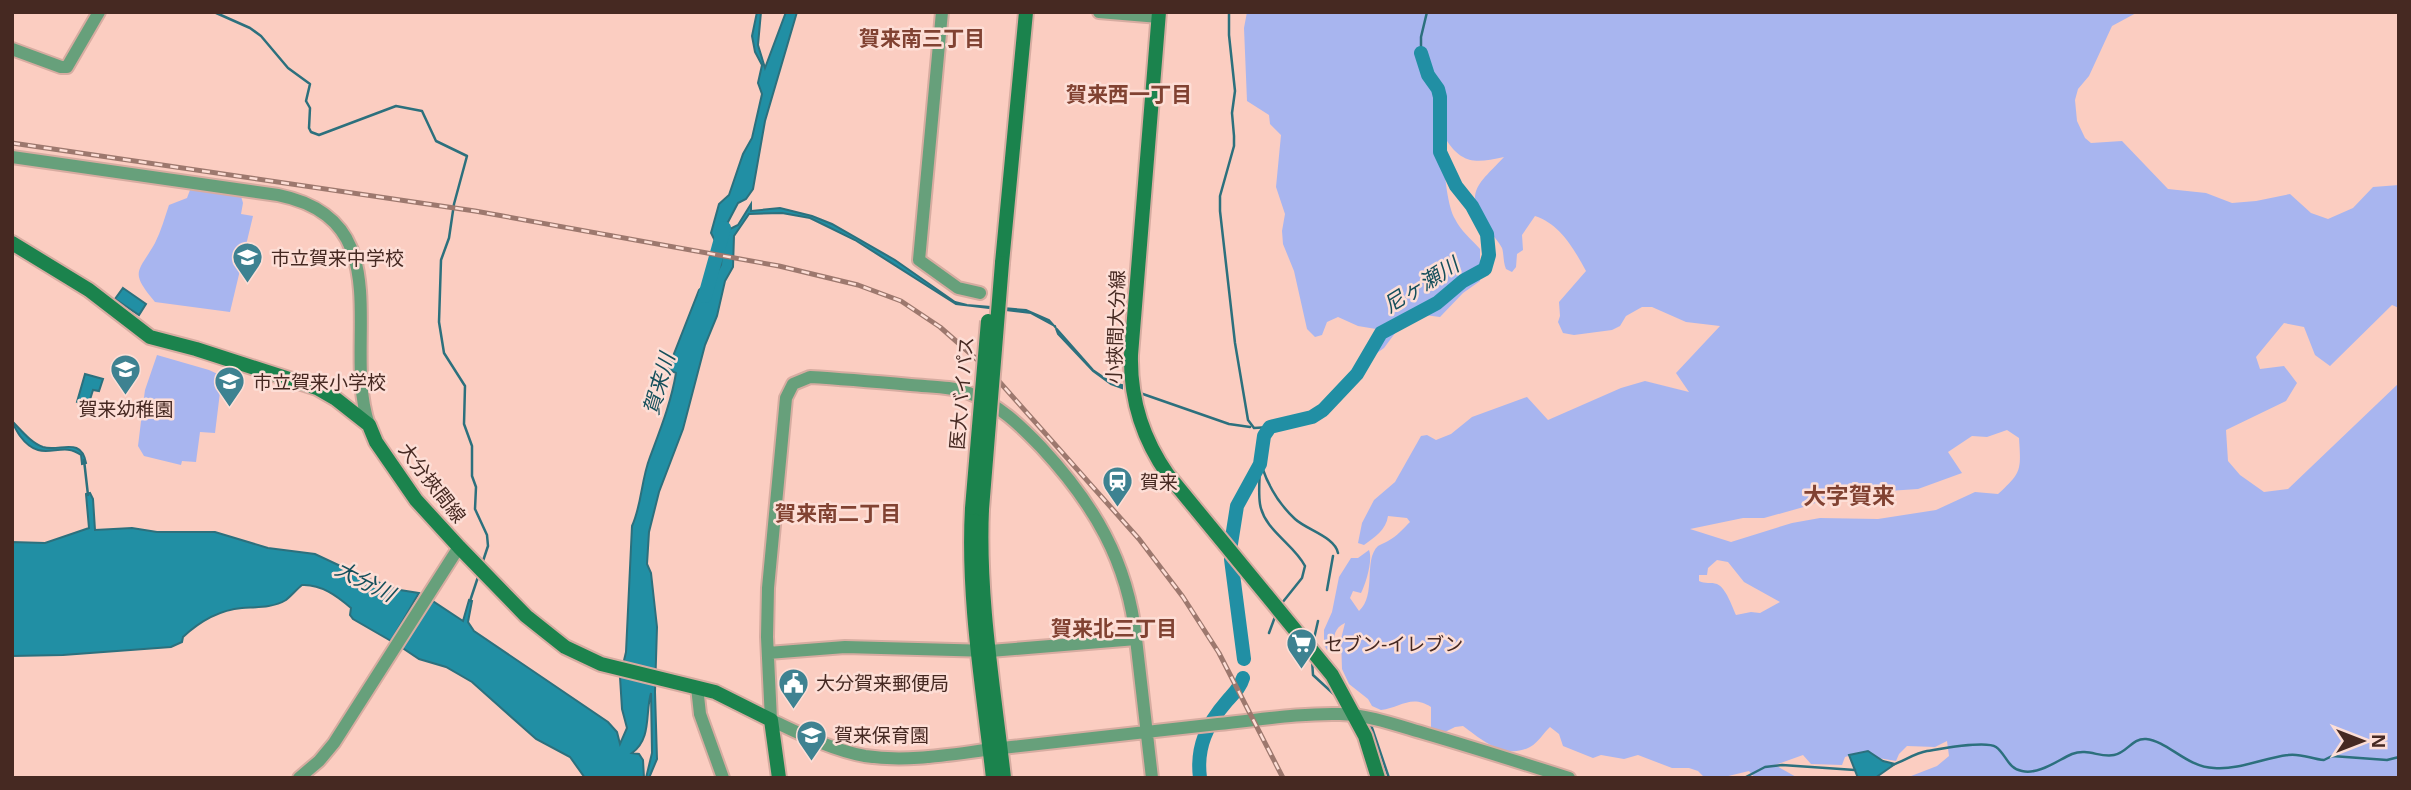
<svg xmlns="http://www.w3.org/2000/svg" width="2411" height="790" viewBox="0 0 2411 790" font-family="Helvetica,'Noto Sans JP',sans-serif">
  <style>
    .green { fill: #a8b5ef; fill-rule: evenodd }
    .water { fill: #218fa4; stroke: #2c707d; stroke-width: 2 }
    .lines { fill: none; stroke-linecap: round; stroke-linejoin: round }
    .stream { stroke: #2c707d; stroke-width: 2.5 }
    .river { stroke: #218fa4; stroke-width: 14 }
    .tertiary-casing { stroke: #d7aca1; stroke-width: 16 }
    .secondary-casing { stroke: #d7aca1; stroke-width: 18 }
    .tertiary { stroke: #67a07b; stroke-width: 12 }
    .secondary { stroke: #1b834d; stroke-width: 14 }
    .rail-casing { stroke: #9d786e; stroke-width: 5 }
    .rail { stroke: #fdded6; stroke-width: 2.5; stroke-dasharray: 8; stroke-linecap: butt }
    .secondary-bridge-casing { stroke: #d7aca1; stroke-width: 18; stroke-linecap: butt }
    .secondary-bridge { stroke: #1b834d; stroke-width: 14 }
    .labels { text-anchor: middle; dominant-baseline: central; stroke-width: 5; stroke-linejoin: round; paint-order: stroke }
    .poi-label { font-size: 19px; fill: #462922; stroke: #fdded6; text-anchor: start }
    .street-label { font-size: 19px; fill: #462922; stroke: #fdded6 }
    .neighbourhood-label { font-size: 21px; font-weight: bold; fill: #814232; stroke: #fdded6 }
    .water-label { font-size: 21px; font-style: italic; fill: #154f5b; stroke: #fdded6 }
    .quarter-label { font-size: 23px; font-weight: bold; fill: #814232; stroke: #fdded6 }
  </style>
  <rect width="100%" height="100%" fill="#fbcdc1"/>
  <path class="green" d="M1247 12H2138L2112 26 2089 76 2078 89 2075 100 2077 121 2085 138 2091 143 2122 141 2168 189 2206 193 2232 203 2256 201 2290 194 2311 213 2328 219 2353 208 2373 187 2399 185V308L2392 305 2330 366 2315 355 2304 327 2284 323 2256 357 2260 369 2284 366 2297 383 2286 401 2226 430 2228 461 2240 475 2264 492 2288 489 2399 383V778H1906L1937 766 1949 756 1947 741 1935 747 1907 746 1899 754 1896 761 1855 754 1845 757 1842 765 1811 764 1803 755 1775 765 1798 778H1755L1749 771 1720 778H1705L1698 771 1689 768H1672L1638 755 1624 759 1601 755 1593 758 1563 746 1559 734 1550 727C1543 733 1539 742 1530 747 1505 760 1482 740 1463 726L1455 727 1441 734 1431 729V707C1411 694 1400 708 1381 710L1372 706 1368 699 1349 684 1342 669 1341 639 1345 623C1334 628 1334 636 1333 647L1327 650 1324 645V630L1332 612 1339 577 1351 558H1358L1369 550C1373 560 1366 583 1361 593L1353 591 1350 598 1359 611C1377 595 1363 560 1378 546 1381 544 1385 543 1388 541 1397 536 1403 529 1410 522L1407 518 1388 516C1386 530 1375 537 1364 545L1358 543 1362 523 1374 500 1395 482 1421 436 1427 435 1436 440 1451 434 1472 417 1527 397 1548 420 1621 388 1645 381 1689 392 1676 373 1720 326 1686 322 1652 307H1642L1626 316 1620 326 1612 330 1574 335 1563 333 1558 322 1560 316 1559 302 1586 271C1574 249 1560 224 1535 216L1522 235 1523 250 1517 254 1516 267 1512 272 1506 269C1503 262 1504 254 1502 248 1499 242 1493 236 1489 230 1462 192 1478 185 1504 157 1476 163 1462 165 1445 138 1442 155 1446 204 1455 219 1460 230 1472 240 1480 249V281L1463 293 1440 317 1410 313 1384 348 1377 353 1376 329 1358 326 1338 317 1327 322 1322 335 1315 337 1307 329 1294 271 1283 244 1282 231 1285 214 1276 187 1281 135 1270 124 1269 115 1247 101 1244 28ZM2007 430 2019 438C2021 470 2022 472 1998 494L1975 492 1936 510 1878 519 1820 518 1792 523 1731 542 1690 529 1743 518H1764L1811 505 1845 488 1873 492 1918 489 1962 473 1948 452 1972 436 1987 437ZM1717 560 1728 562 1744 582 1780 602 1760 613 1751 612 1736 615C1732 606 1726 588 1717 584 1711 582 1705 584 1699 581V575H1707L1708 568Z
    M190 190 241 196 243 203 241 214 253 216 230 312 155 302C129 271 138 273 155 243 161 231 165 217 169 205L187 198Z
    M157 355 209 370 222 376 215 433 200 432 196 462 182 461 181 465 144 456 138 446 143 405 145 390Z"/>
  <path class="water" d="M757 12H761L758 45 765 68 786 12H797L765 121 753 189 746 199 738 203 727 224 730 229 738 225 751 204V211L780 208 812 216 832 224 895 260 955 302 967 305 1026 310 1049 320 1093 370 1112 383 1122 385V388L1111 384 1093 371 1058 334 1055 326 1031 313 956 304 855 240 810 218 782 213 749 214 734 236 733 267 725 281 717 316 705 345 683 429 659 492 649 532 647 564 651 573 657 627 655 692 657 759 649 778H646L652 753 651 693C645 712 652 739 632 753L639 754 643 760 644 778H585L570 757 536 739 472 682 446 667 419 659 401 647 431 600 463 621 469 600 472 601 468 622 474 631 608 722 617 732 620 744 627 728 622 709 620 677 626 652 632 526C642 504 641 480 650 457 660 430 671 403 676 373L668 369 699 290 716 274 721 265 723 248 715 241 711 233 719 204 729 195 743 154 752 138 762 94 758 83 762 65 755 52 752 36Z
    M123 288 146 304 139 315 115 299Z
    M85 374 103 379 99 391 93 390 88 406 77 402Z
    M12 421C21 430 31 443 43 447 60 452 81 436 86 463L82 464 81 455C60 439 42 466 20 436 17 431 14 427 12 421Z
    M90 493 93 499 95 530 132 528 157 532H215L268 548 315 554 366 578 400 590 419 593 391 641 353 619 350 615 351 608C337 596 321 584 302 585 297 589 291 596 286 600 273 608 256 607 242 608 220 610 199 622 183 637L182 642 171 647 63 655 12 656V542L45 543 89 528 86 494Z
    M1868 751 1883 761 1895 764 1875 778H1858L1849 755Z"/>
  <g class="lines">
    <path class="stream" d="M214 12 250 28 261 36 288 68 310 84 306 101 310 108 309 128 311 132 319 135 396 106 422 111 436 141 467 156 454 204 449 238 441 260 439 322 444 353 465 386 464 424 472 446V476L476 487 475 509 487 535 488 546 482 564
      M1229 12V35L1235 91 1232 113 1234 136V146L1220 196V211L1235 343 1248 420 1254 428 1270 427
      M1421 53V37L1427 12
      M1140 393 1229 424 1250 427
      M84 460 88 495
      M1260 464C1260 477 1258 491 1260 504 1264 530 1294 544 1305 566L1302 578 1282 603
      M1262 467C1269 488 1279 504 1295 519 1307 530 1335 537 1338 553
      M1327 590 1333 556
      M470 601 479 574
      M1269 633 1276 614
      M1313 643 1318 621
      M1312 660 1313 675 1338 698
      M1370 722 1389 778
      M1892 765C1904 761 1915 753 1927 751 1940 749 1986 740 1996 747 2006 754 2008 769 2022 771 2039 775 2058 760 2072 754 2088 748 2100 758 2114 755 2127 753 2132 738 2146 739 2168 741 2186 767 2214 768 2240 770 2263 758 2288 755 2301 753 2311 759 2324 760L2332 756 2387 760 2399 757
      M1744 778 1765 767 1782 765 1855 770"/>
    <path class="river" d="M705 296 724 228
      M1231 544 1237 506 1260 464 1264 436 1270 427 1312 417 1323 410 1357 374 1381 333 1437 303 1463 281 1485 269 1489 255 1487 234 1472 206 1456 186 1440 152V97L1438 89 1428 75 1421 53
      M1231 559 1244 659
      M1200 778C1196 747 1207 724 1227 701 1234 693 1240 688 1243 678"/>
    <defs>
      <path id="tertiary" d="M942 12 919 260 958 288 980 293
        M1099 12 1159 17
        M12 49 61 67H67L99 12
        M12 157 278 195C403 220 341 344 369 425
        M768 653 845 647 990 651 1136 639
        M697 687 700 714 723 778
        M299 778 319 761 334 743 459 547
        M1152 778 1136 639C1128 561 1093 503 1041 447 1019 424 999 405 969 393 951 386 930 387 911 385 878 382 844 379 810 377L793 384 786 398 768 588 767 637 771 720C801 734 832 750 865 756 911 763 957 753 1002 748 1074 740 1146 732 1218 724 1259 720 1299 713 1340 714 1370 715 1399 726 1427 734 1475 748 1522 763 1569 778"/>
      <path id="secondary" d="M1159 12 1131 355C1130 399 1142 438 1168 475L1332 675 1365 736 1378 778
        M12 243 89 290 150 337 196 349 317 388 336 399 369 425 376 442 416 500 459 547 526 616 565 647 601 664 715 692 771 720 779 778
        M1002 263 1026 12
        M972 508C967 598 983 689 993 778
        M982 509C978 598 994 689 1004 778"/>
    </defs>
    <use href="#tertiary" class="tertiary-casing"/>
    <use href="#secondary" class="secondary-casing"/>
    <use href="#tertiary" class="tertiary"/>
    <use href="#secondary" class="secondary"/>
    <defs>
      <path id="rail" d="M12 143 475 211 779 266 858 285 901 301 940 327 989 370 1139 539 1183 597 1219 653 1283 778"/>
    </defs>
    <use href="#rail" class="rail-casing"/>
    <use href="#rail" class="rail"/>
    <defs>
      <path id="secondary-bridge" d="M972 508 988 321
        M982 509 1002 263"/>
    </defs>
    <use href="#secondary-bridge" class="secondary-bridge-casing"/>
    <use href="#secondary-bridge" class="secondary-bridge"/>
  </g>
  <defs>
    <symbol id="school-pin" viewBox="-11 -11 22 30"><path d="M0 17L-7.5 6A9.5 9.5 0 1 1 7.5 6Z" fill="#3e8291" stroke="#fdded6"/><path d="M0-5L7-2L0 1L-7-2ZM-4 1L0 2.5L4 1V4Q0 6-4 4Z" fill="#fff"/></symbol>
    <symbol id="station-pin" viewBox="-11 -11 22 30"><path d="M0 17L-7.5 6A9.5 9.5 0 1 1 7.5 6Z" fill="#3e8291" stroke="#fdded6"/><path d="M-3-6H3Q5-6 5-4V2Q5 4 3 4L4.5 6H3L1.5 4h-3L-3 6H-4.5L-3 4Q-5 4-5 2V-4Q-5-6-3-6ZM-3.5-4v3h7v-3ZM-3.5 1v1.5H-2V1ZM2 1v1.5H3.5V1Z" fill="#fff"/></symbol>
    <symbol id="supermarket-pin" viewBox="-11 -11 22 30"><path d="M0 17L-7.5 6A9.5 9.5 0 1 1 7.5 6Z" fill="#3e8291" stroke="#fdded6"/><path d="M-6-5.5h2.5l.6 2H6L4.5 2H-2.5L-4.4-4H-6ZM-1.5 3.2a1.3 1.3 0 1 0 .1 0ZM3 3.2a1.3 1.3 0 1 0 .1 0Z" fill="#fff"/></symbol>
    <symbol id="civic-pin" viewBox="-11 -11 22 30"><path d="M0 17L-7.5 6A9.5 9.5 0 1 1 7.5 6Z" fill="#3e8291" stroke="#fdded6"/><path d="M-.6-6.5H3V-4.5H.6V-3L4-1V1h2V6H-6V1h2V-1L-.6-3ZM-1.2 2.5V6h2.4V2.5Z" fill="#fff"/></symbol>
  </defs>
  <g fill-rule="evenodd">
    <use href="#school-pin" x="230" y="240" width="35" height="47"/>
    <use href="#school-pin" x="108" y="352" width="35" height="47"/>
    <use href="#school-pin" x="212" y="364" width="35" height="47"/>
    <use href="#station-pin" x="1100" y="464" width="35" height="47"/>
    <use href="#supermarket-pin" x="1284" y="626" width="35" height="47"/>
    <use href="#civic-pin" x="776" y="666" width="35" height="47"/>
    <use href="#school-pin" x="794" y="718" width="35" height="47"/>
  </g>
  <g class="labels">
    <g class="poi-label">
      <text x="271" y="258">市立賀来中学校</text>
      <text x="253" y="382">市立賀来小学校</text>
      <text x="126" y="409" text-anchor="middle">賀来幼稚園</text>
      <text x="1140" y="482">賀来</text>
      <text x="1324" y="644">セブン-イレブン</text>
      <text x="816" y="683">大分賀来郵便局</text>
      <text x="834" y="735">賀来保育園</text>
    </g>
    <g class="street-label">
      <text transform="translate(1116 327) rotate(-88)">小挾間大分線</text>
      <text transform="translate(962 393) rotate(-85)">医大バイパス</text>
      <text transform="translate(432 483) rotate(52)">大分挾間線</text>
    </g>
    <g class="neighbourhood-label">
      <text x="922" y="38">賀来南三丁目</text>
      <text x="1129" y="94">賀来西一丁目</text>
      <text x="838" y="513">賀来南二丁目</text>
      <text x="1114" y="628">賀来北三丁目</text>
    </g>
    <g class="water-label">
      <text transform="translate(1421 285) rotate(-32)">尼ヶ瀬川</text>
      <text transform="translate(659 384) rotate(-74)">賀来川</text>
      <text transform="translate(365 581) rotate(27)">大分川</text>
    </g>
    <g class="quarter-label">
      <text x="1849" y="496">大字賀来</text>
    </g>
  </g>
  <rect width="2411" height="790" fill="none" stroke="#462922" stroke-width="28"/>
  <g transform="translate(2362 741) rotate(90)" stroke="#fdded6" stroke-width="5" paint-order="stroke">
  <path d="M0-5L12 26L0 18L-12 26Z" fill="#462922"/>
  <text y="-10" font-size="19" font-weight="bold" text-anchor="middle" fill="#462922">N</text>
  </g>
</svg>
